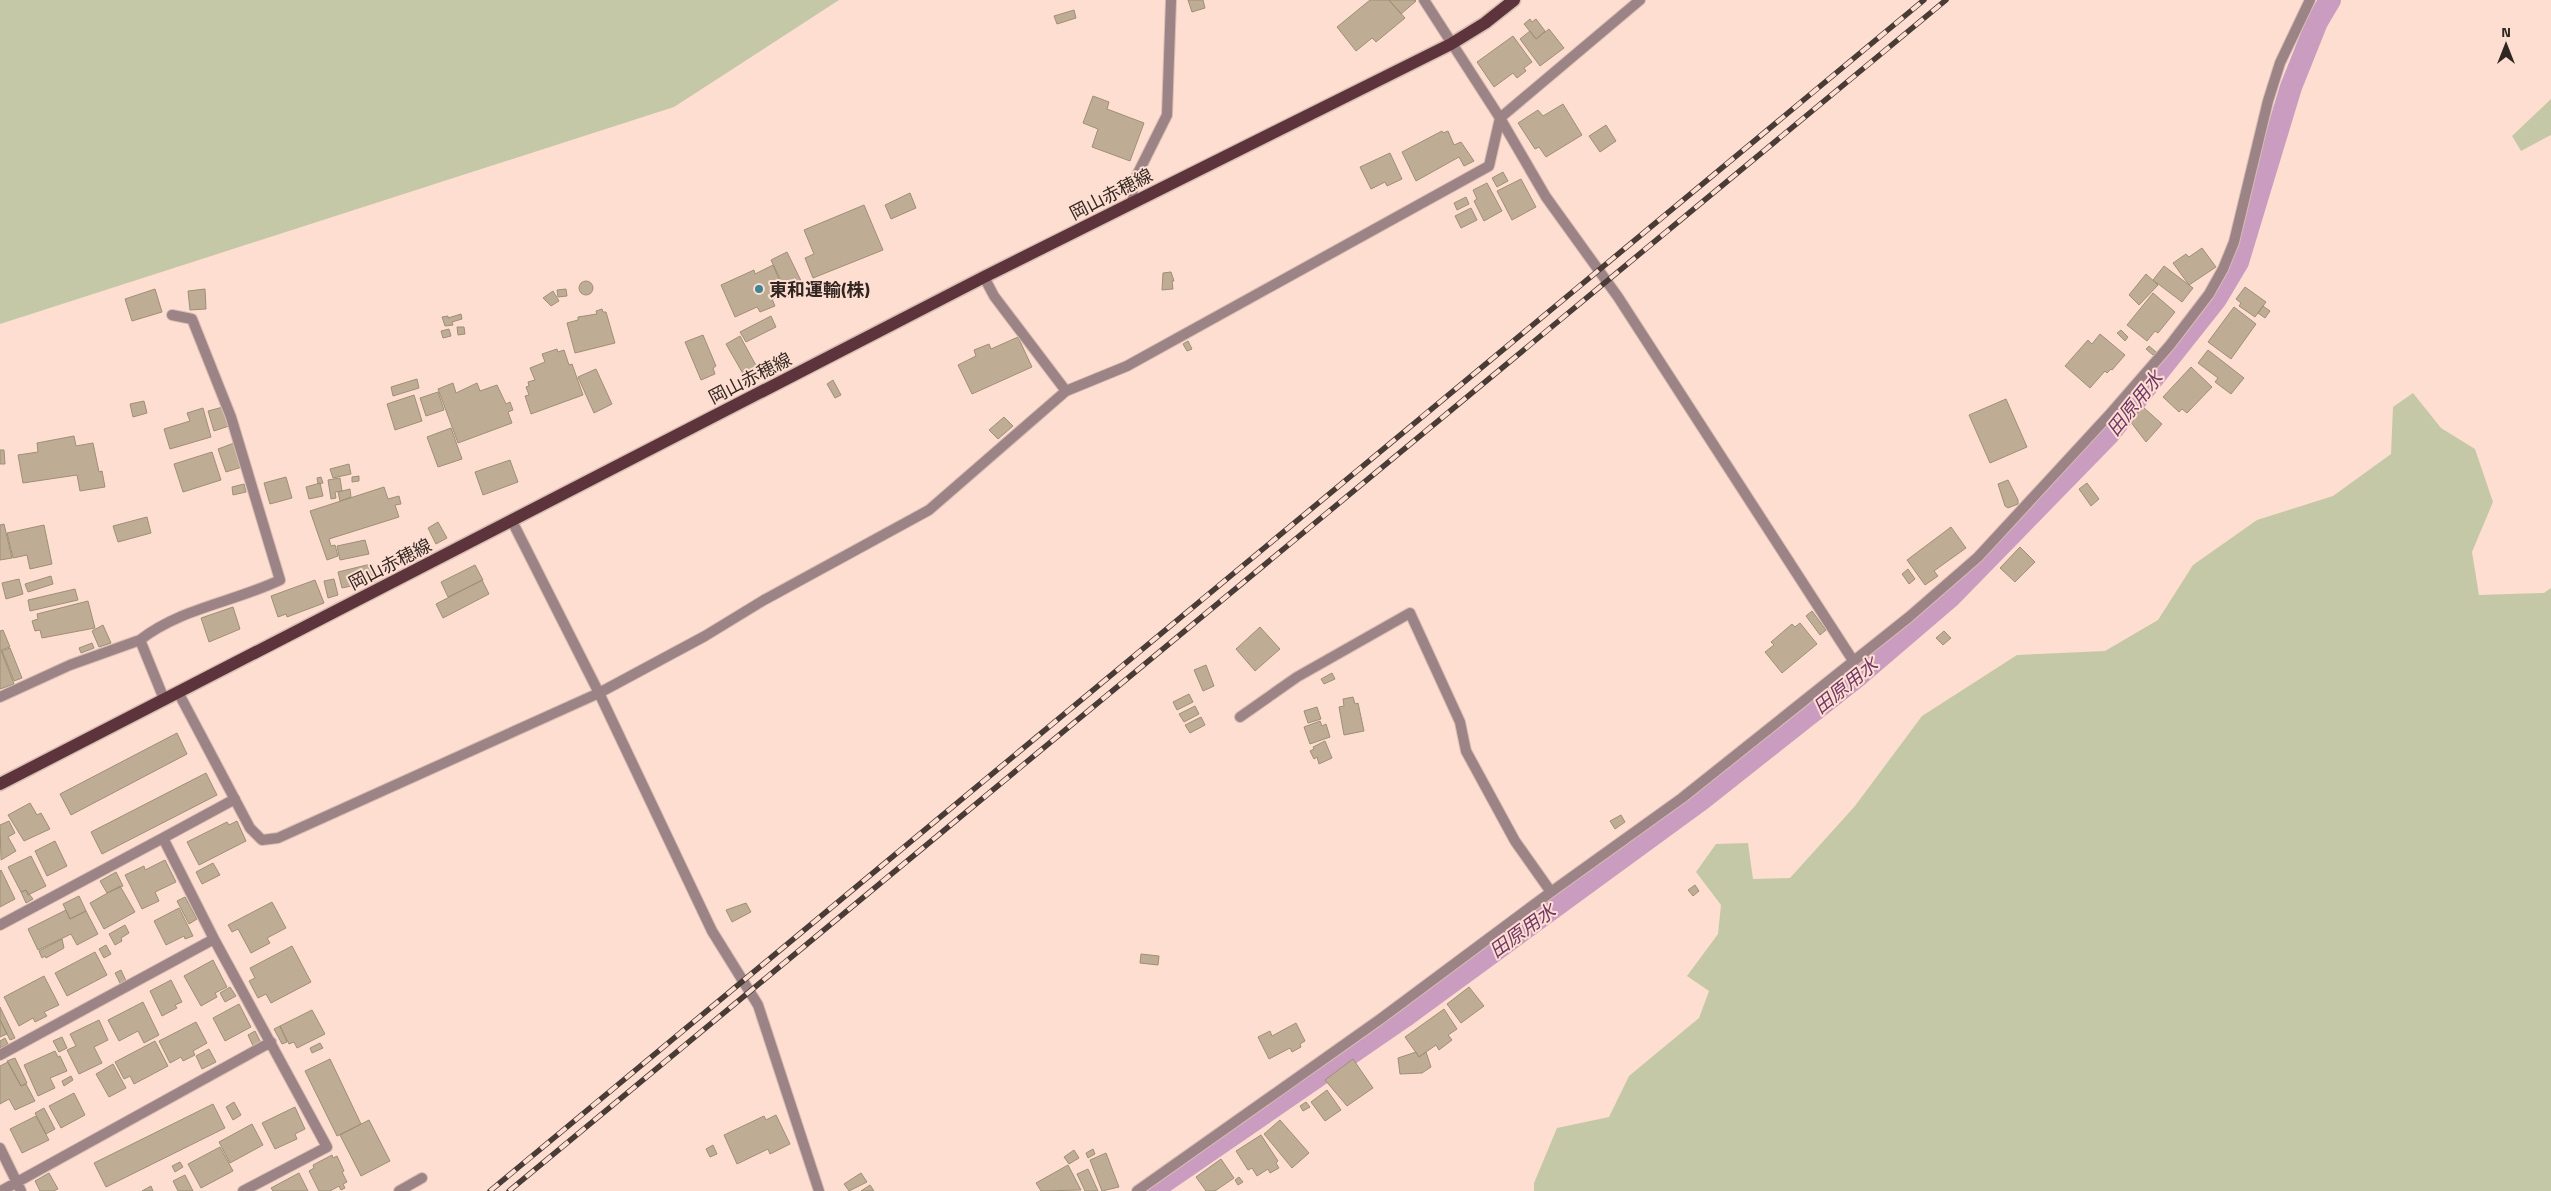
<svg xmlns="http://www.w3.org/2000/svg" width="2551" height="1191" viewBox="0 0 2551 1191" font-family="'Titillium Web','Noto Sans JP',sans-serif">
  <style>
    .green { fill: #c5c8a6 }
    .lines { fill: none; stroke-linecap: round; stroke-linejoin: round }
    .canal { stroke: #ca9dc0; stroke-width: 22 }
    .building { fill: #bead94; stroke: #9f8f77 }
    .minor-casing { stroke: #d8bdb2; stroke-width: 12 }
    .primary-casing { stroke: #d8bdb2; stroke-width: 15 }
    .minor { stroke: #9c8386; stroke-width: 10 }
    .primary { stroke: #5d343b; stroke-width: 12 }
    .rail-casing { stroke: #493b36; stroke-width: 5.5 }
    .rail { stroke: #fdded1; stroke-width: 4; stroke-dasharray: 11; stroke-linecap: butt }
    .poi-dot { fill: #418494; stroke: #fdded1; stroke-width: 2 }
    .labels { text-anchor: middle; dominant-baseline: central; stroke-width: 4; stroke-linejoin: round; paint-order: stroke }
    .street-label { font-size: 18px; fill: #322622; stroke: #fdded1 }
    .poi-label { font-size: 18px; font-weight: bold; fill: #322622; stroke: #fdded1; text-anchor: start }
    .water-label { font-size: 19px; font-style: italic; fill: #703866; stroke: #fdded1 }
  </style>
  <rect width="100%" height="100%" fill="#fdded1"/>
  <path class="green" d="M0 0H839L674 107 0 324Z
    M2551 99V135L2521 151 2512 136Z
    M2413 393 2441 428 2475 449 2493 502 2472 552 2479 595 2544 593 2551 588V1191H1534V1183L1557 1128 1609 1117 1629 1076 1699 1018 1709 991 1687 976 1718 934 1721 905 1696 872 1716 844 1748 843 1753 879 1790 878 1855 806 1922 716 2017 655 2105 651 2158 620 2193 565 2257 520 2333 496 2391 454 2393 407Z"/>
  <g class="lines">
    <path class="canal" d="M1151 1191 1404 1017 1702 799 1859 675 1949 598 2109 434 2216 299 2238 262 2291 87 2317 22 2330 0"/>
  </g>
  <path class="building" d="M1188 0H1203L1205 8 1192 12Z
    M1370 0H1389L1405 18 1376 42 1372 38 1356 51 1337 27Z
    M1389 0H1415L1416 1 1401 14Z
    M1074 10 1076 18 1057 24 1054 16Z
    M1530 19 1532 22 1536 19 1545 31 1536 39 1524 24Z
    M1549 29 1564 48 1540 66 1520 39 1530 31 1536 39Z
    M1513 36 1532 62 1524 68 1526 71 1517 78 1513 73 1494 87 1477 62Z
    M1093 96 1109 102 1107 109 1144 123 1130 161 1092 147 1098 129 1083 123Z
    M1563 104 1582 135 1546 157 1539 147 1535 149 1518 123 1538 110 1543 116Z
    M1606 125 1616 141 1600 152 1589 136Z
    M1442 131 1443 133 1448 131 1454 145 1461 142 1474 161 1464 166 1459 157 1416 181 1402 152Z
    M1390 153 1402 179 1387 186 1385 182 1371 189 1360 167Z
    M1503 172 1508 181 1497 187 1492 178Z
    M1521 179 1536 207 1512 220 1497 191Z
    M1487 183 1502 211 1484 221 1474 201 1477 199 1473 190Z
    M910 193 916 208 891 219 885 205Z
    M1466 197 1469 204 1457 210 1454 203Z
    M864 205 883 250 813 278 805 258 814 254 804 230Z
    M1471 208 1477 220 1461 228 1455 216Z
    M2202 248 2216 267 2189 285 2173 263 2186 254 2189 257Z
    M787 252 805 289 789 298 771 260Z
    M773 265 785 293 772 299 775 306 760 312 757 307 735 317 721 285 754 270 755 274Z
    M2164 266 2193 288 2182 302 2153 280Z
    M1171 272 1174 281H1172L1173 289 1162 290 1163 273Z
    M2146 274 2158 285 2139 305 2129 295Z
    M579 288a7 7 0 1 1 14 0a7 7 0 1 1-14 0Z
    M2245 287 2266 302 2255 317 2239 306 2241 303 2236 299Z
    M155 289 162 312 132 321 125 299Z
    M205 289 206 309 190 310 188 291Z
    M566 289 567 296 558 297 557 290Z
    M553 291 559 301 551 306 543 298Z
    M2153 293 2175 312 2158 333 2155 331 2147 341 2127 325Z
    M2263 306 2270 311 2265 318 2258 313Z
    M2234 307 2256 324 2231 359 2208 342Z
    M602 309 603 312H606L615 343 575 353 567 323 578 320V317L597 314 596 311Z
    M461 314 462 319 452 322 453 325 445 326 442 317 448 316V318Z
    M771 316 776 327 746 342 740 332Z
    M457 327H464L465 334 458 335Z
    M449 329 451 336 443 338 441 331Z
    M2121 330 2128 337 2125 341 2117 333Z
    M2100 334 2125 355 2112 370 2111 369 2107 373 2105 371 2090 388 2065 366 2088 340 2092 344Z
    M703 335 716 366 713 368 715 374 701 380 685 342Z
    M740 336 759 371 746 379 726 344Z
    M1018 337 1032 367 972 394 958 365 976 356 974 350 989 344 991 349Z
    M1188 341 1192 349 1187 351 1183 344Z
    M2149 346 2156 352 2153 355 2146 349Z
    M557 349 558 352 564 350 569 365 572 364 583 395 531 414 525 396 529 395 526 387 529 386 528 382 535 380 530 368 545 362 542 354Z
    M2208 350 2244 378 2231 394 2215 382 2218 378 2198 363Z
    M2191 367 2212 387 2187 413 2182 409 2179 412 2163 397Z
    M596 369 612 404 594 413 578 377Z
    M417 379 419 388 393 396 391 387Z
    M833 380 841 395 835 398 827 384Z
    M453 383 456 393 477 383 480 391 497 385 506 404 510 402 513 410 508 412 512 423 458 443 438 389Z
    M438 392 444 410 426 416 420 398Z
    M414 395 422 421 395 430 387 404Z
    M2006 399 2027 447 1990 463 1969 415Z
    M144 401 147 413 133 417 130 404Z
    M223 407 229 426 214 431 208 411Z
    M2143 407 2162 424 2146 442 2130 421Z
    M203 408 211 437 170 449 164 429 190 421 187 413Z
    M1004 417 1013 426 998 439 989 430Z
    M451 428 462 459 438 467 427 437Z
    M74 436 76 446 93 443 99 472 102 471 105 487 80 491 77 475 23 483 18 455 38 452 37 443Z
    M234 443 242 467 226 472 218 449Z
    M0 450H4L5 464H0Z
    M212 452 221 480 183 492 174 464Z
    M510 460 518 482 483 495 475 472Z
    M349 464 351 474 333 478 330 469Z
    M359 476V481L352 482V477Z
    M286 477 292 498 270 504 264 483Z
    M321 477 323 483 318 484 317 478Z
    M340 478 342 491 335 492 336 498 331 499 328 480Z
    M2008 480 2018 500V504L2008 508 2005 506 1998 484Z
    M320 483 323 496 309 499 306 487Z
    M2087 483 2099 499 2091 506 2079 489Z
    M244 484 246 492 233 495 232 487Z
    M384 487 388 499 399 496 401 504 395 505 399 517 329 539 331 546 335 545 338 556 327 560 310 511Z
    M350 489 351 497 340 501 338 492Z
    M147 517 151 533 118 542 113 526Z
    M438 522 447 538 436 544 428 528Z
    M4 524 12 558 0 560V525Z
    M44 525 52 564 30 569 27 555 13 558 7 533Z
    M1951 527 1966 548 1934 571 1938 576 1925 585 1907 560Z
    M365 540 369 554 340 560 337 546Z
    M2020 547 2035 562 2015 582 2000 568Z
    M371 564 375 581 342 588 338 572Z
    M475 565 483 580 448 597 441 582Z
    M1908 569 1915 579 1909 584 1902 574Z
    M51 576 53 584 28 592 25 584Z
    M19 579 23 594 6 599 2 583Z
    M334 579 338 595 328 598 324 581Z
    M315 580 324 603 287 617 286 614 278 617 271 596Z
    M482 580 489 594 443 618 436 604Z
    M75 589 78 600 30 611 28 600Z
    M88 601 95 628 42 638 40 630 35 631 32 621 38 619 37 614Z
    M233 607 240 629 209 642 201 618Z
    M1812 611 1826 630 1820 635 1806 616Z
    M1800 623 1817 644 1782 673 1765 652 1774 645 1771 642 1792 624 1795 627Z
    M103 625 111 643 99 647 92 631Z
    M1260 627 1280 649 1255 671 1236 649Z
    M3 630 10 647 1 650 14 684 0 689V631Z
    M1944 631 1951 638 1943 645 1936 638Z
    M92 643 94 648 81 653 79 648Z
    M10 648 22 678 14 681 2 651Z
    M1206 665 1214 686 1203 691 1194 670Z
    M1332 673 1335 679 1324 684 1321 679Z
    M1189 694 1193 702 1177 710 1173 702Z
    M1353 697 1355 704 1358 703 1364 731 1344 735 1339 707 1344 706 1343 699Z
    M1195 706 1199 714 1184 722 1179 714Z
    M1317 707 1321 719 1308 723 1304 711Z
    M1201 717 1205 725 1190 733 1185 725Z
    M1320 721 1322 726 1326 724 1330 737 1310 744 1304 727Z
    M177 733 187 754 71 815 60 794Z
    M1325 741 1332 758 1319 764 1317 757 1314 759 1310 751 1314 749 1313 747Z
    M206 773 217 795 102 854 91 832Z
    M30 803 37 815 41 813 50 829 24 841 8 815Z
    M1621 815 1625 822 1615 829 1610 821Z
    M9 821 15 833 8 837 16 851 1 860 0 825Z
    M237 821 246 841 199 865 187 842 227 822 229 825Z
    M55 841 67 866 47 876 35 851Z
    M31 856 46 886 28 895 26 890 21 892 8 867Z
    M165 860 176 882 155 892 159 901 142 909 125 875 144 866 145 870Z
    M213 863 220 875 202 884 196 872Z
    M1 870 15 899 0 907V871Z
    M116 872 123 886 107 893 100 881Z
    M1695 885 1699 891 1693 896 1688 890Z
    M120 886 135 912 104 929 90 903Z
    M26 890 33 899 26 903 21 892Z
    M79 896 86 911 70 919 63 904Z
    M185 897 197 919 189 924 177 901Z
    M272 902 286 928 267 938 270 943 251 953 238 929 232 932 228 925Z
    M746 903 751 912 732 922 726 910Z
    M179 908 193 936 185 939 184 936 166 945 154 921Z
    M66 910 70 919 86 911 98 934 77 945 71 934 38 950 28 929Z
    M125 925 129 933 121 938 122 941 115 945 109 934Z
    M62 939 64 948 46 958 45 956 42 958 39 951Z
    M106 945 111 954 104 958 99 949Z
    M292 946 311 982 271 1003 266 994 258 998 249 981 255 978 250 968Z
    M95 952 107 975 67 996 55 973Z
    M1141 954 1159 956 1158 965 1140 963Z
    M213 960 227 987 215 993 217 997 201 1006 184 976Z
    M121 970 127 983 121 985 115 973Z
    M44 976 59 1005 44 1012 47 1016 35 1022 33 1018 19 1026 4 997Z
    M171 980 182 1002 175 1005 177 1008 162 1016 150 991Z
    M230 987 236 996 225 1002 220 993Z
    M1469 987 1484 1006 1461 1023 1447 1004Z
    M143 1002 159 1035 144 1043 138 1031 119 1041 108 1020Z
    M239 1004 251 1027 225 1041 213 1018Z
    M0 1007 15 1038 10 1040 0 1020Z
    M1444 1009 1457 1029 1448 1035 1452 1040 1439 1050 1436 1045 1419 1057 1405 1037Z
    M312 1010 325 1034 297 1048 294 1042 289 1044 280 1026Z
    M0 1020 7 1034 0 1037Z
    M99 1020 108 1040 94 1047 102 1063 79 1074 67 1050 76 1046 70 1034Z
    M196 1022 207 1043 193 1051 195 1055 183 1061 181 1057 170 1063 159 1041Z
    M1296 1023 1305 1041 1300 1044 1301 1047 1292 1052 1290 1048 1269 1059 1258 1037 1270 1031 1272 1036Z
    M280 1026 287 1042 282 1044 274 1029Z
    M255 1031 260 1041 258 1046 254 1048 248 1035Z
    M62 1037 67 1048 59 1052 53 1041Z
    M5 1038 8 1044 0 1048V1041Z
    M155 1041 168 1066 134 1084 130 1076 124 1079 115 1062Z
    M320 1043 323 1048 312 1053 310 1048Z
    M209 1049 216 1062 202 1069 196 1056Z
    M55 1051 58 1057 60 1056 67 1071 50 1078 55 1088 38 1096 24 1065Z
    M1416 1052 1419 1057 1426 1052 1431 1067 1422 1073 1400 1074 1398 1058Z
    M15 1058 27 1083 21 1086 7 1061Z
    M330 1059 361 1124 337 1136 305 1071Z
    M1353 1059 1373 1088 1347 1106 1325 1080Z
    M8 1062 21 1086 26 1084 35 1101 15 1110 9 1099 0 1104V1066Z
    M113 1064 126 1088 109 1097 96 1074Z
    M71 1076 73 1080 64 1086 62 1081Z
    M1327 1090 1341 1110 1325 1121 1311 1102Z
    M74 1093 85 1115 61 1128 49 1106Z
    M234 1102 241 1115 233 1120 226 1107Z
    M1306 1102 1310 1107 1303 1111 1300 1106Z
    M213 1104 225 1128 106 1187 94 1163Z
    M295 1107 305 1129 295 1134 297 1139 275 1149 262 1123Z
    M44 1108 55 1129 46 1134 35 1113Z
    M776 1115 790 1144 770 1154 768 1149 737 1164 724 1135 764 1116 766 1120Z
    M36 1116 49 1140 22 1153 10 1129Z
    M369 1120 390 1161 361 1176 340 1135Z
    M1280 1120 1309 1153 1292 1168 1264 1134Z
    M252 1124 263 1145 230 1163 219 1142Z
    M1261 1135 1278 1161 1276 1163 1279 1168 1270 1173 1268 1169 1257 1176 1252 1168 1248 1170 1236 1151Z
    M713 1145 717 1154 710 1157 706 1149Z
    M220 1147 233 1171 201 1188 188 1164Z
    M1093 1149 1095 1154 1088 1158 1086 1153Z
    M1074 1150 1079 1158 1069 1164 1064 1157Z
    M1106 1153 1119 1187 1102 1191 1090 1160Z
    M332 1155 333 1158 337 1156 344 1171 342 1172 347 1182 343 1184 345 1188 341 1190 339 1186 330 1191H319L309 1171 314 1168 313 1165Z
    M1221 1159 1234 1178 1215 1191H1206L1196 1177Z
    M180 1162 183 1167 175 1172 172 1166Z
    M1068 1165 1081 1190 1041 1191 1036 1183Z
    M1088 1169 1098 1191H1085L1077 1174Z
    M49 1173 58 1189 53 1191H40L35 1181Z
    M299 1173 308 1191H273L271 1188Z
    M861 1173 867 1182 849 1191 844 1184Z
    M185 1175 193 1191H178L173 1181Z
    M1239 1177 1243 1182 1238 1185 1235 1180Z
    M870 1185 874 1191H861Z
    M151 1186 153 1191H142Z"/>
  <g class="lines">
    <defs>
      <path id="minor" d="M1424 0 1500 118 1546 197 1618 297 1854 662
        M1133 203 1132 185 1167 115 1171 0
        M984 277 994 296 1066 391
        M512 521 599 693 712 931 758 1005 819 1191
        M140 640C181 608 234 602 280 580L231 417 192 319 172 315
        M178 692 250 828 262 840 278 838 599 693 705 636 764 600 929 510 1066 391 1127 366 1489 166 1500 118 1640 0
        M0 697 70 665 140 640 164 699
        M1240 717 1297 677 1410 613 1460 722 1466 751 1515 841 1551 892
        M163 838 235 799
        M0 925 163 838 214 939 327 1147 243 1191
        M0 1055 214 939
        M0 1148 21 1191
        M1 1191 271 1042
        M399 1191 422 1178
        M1137 1191 1379 1020 1551 892 1682 798 1909 617 1978 557 2110 414 2170 345 2209 294 2223 269 2234 242 2268 101 2280 63 2310 0"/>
      <path id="primary" d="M0 784 984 277 1451 44 1485 23 1514 0"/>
    </defs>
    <use href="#minor" class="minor-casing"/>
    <use href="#primary" class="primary-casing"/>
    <use href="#minor" class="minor"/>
    <use href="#primary" class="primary"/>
    <defs>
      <path id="rail" d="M490 1191 1924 0
        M509 1191 1946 0"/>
    </defs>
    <use href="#rail" class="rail-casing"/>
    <use href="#rail" class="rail"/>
  </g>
  <circle class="poi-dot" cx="759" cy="289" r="5"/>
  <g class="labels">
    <g class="street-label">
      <text transform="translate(1111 194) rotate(-27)">岡山赤穂線</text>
      <text transform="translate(750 378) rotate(-27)">岡山赤穂線</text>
      <text transform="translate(390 564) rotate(-27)">岡山赤穂線</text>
    </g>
    <g class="poi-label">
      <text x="769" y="289">東和運輸(株)</text>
    </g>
    <g class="water-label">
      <text transform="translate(2134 403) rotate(-51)">田原用水</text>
      <text transform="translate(1845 685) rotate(-39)">田原用水</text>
      <text transform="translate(1522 930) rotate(-36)">田原用水</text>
    </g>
  </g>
  <g transform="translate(2506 45)" stroke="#fdded1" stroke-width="4" paint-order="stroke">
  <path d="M0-4L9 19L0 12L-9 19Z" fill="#322622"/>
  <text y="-8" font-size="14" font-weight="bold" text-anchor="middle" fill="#322622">N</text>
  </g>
</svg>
